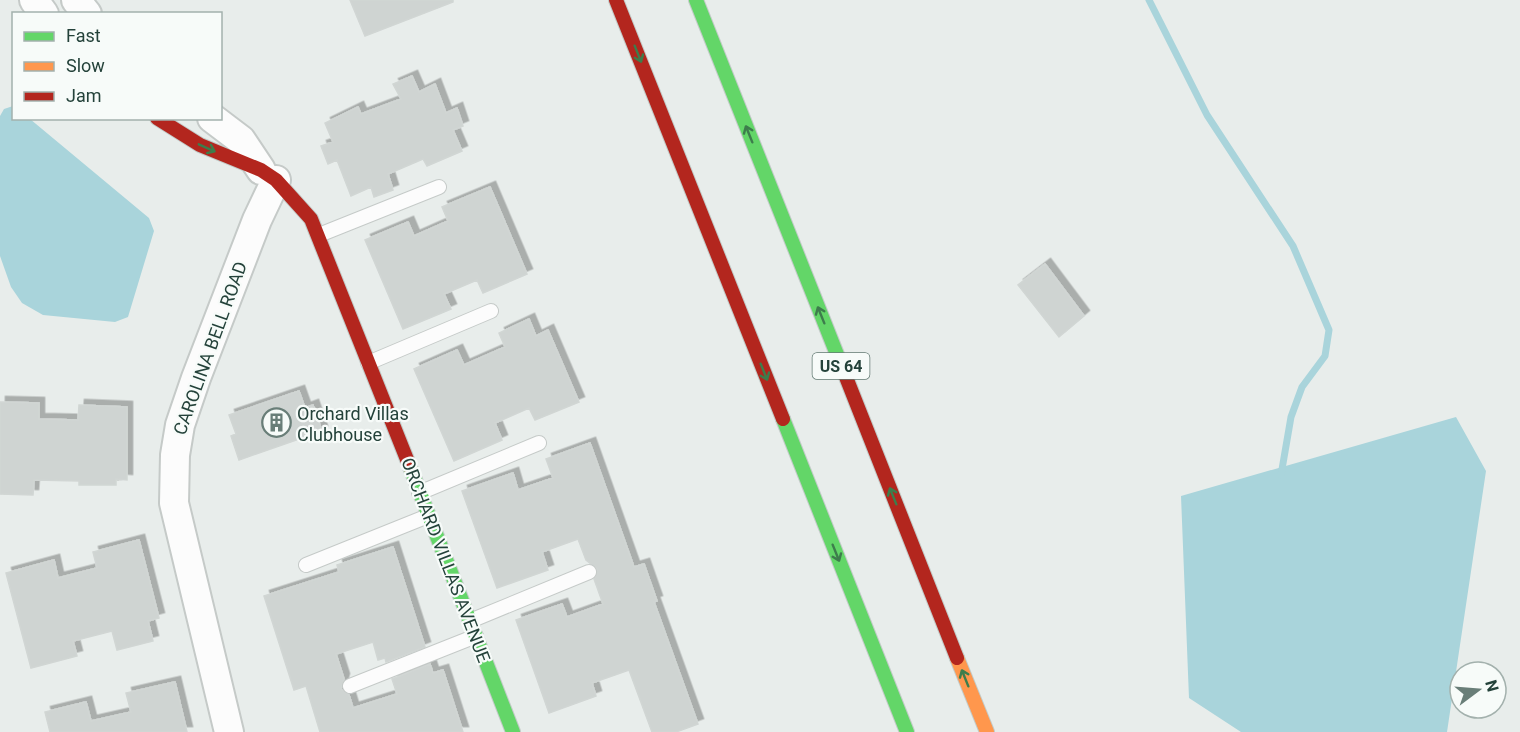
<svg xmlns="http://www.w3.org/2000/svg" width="1520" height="732" viewBox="0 0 1520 732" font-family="Roboto,sans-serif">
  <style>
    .water { fill: #a9d4db }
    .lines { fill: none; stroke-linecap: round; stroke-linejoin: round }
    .stream { stroke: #a9d4db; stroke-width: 7 }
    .building { fill: #cfd4d2; stroke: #d1d6d4; stroke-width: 1.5; filter: url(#shadow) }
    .lane-casing { stroke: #c5cac8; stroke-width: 16 }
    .street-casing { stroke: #c5cac8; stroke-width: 32 }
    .fast-casing { stroke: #c3cbc8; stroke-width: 16 }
    .slow-casing { stroke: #c3cbc8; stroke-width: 16 }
    .jam-casing { stroke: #c3cbc8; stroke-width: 16 }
    .lane { stroke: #fcfcfc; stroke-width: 14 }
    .street { stroke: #fcfcfc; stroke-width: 28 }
    .fast { stroke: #63d668; stroke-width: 14 }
    .slow { stroke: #ff974d; stroke-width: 14 }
    .jam { stroke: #b3261e; stroke-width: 14 }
    .oneway { stroke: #3d7d4c }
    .labels { text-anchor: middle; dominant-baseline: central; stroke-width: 4.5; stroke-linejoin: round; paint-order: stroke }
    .shield { fill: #f7fbf9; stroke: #637a73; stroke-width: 1.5 }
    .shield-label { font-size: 16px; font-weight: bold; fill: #24423a }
    .street-label { font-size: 18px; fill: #24423a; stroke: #f7fbf9 }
    .poi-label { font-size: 18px; fill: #24423a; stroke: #f7fbf9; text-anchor: start }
  </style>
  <defs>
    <filter id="shadow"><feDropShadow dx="5.5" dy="-5.5" stdDeviation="0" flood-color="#0004"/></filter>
  </defs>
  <rect width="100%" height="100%" fill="#e8edeb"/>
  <path class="water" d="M13 106 14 118 30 119 149 218 154 231 128 317 115 322 43 315 22 303 11 287 0 256V116L4 109Z
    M1456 417 1486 471 1447 732H1241L1189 698 1181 496Z"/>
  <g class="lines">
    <path class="stream" d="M1149 0 1207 115 1293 246 1329 330 1325 356 1302 387 1291 417 1281 475"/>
  </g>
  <path class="building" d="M350 0H453V2L365 36Z
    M412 76 419 92 435 84 446 113 457 108 463 126 453 130 462 151 427 166 423 159 388 174 393 190 374 197 371 187 351 196 337 160 328 164 321 146 333 142 325 123 358 107 361 114 401 99 393 84Z
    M490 187 527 274 483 293 477 280 444 294 451 309 403 329 365 240 408 222 414 236 448 221 442 207Z
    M1045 264 1084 316 1059 337 1018 285Z
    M529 319 536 336 548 330 579 402 535 420 529 408 495 423 502 440 454 461 414 369 457 350 464 365 505 347 499 333Z
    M299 391 305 408 313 405 322 431 239 460 231 436 236 434 229 415Z
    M0 402 39 403V419L78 420 79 405 127 407V480L116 479V485H79V481L34 480 33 495 0 494Z
    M590 443 634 567 644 564 657 601 654 602 698 724 676 732H652L629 670 592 683 596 696 549 713 516 620 562 604 567 617 603 604 594 579 597 569 586 560 578 539 542 552 548 570 497 588 462 491 513 473 518 490 553 478 546 459Z
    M139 540 159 618 148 621 153 641 117 650 112 631 73 641 77 656 31 668 6 573 54 560 58 578 97 568 93 552Z
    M393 547 425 647 386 662 385 658 378 660 373 642 336 654 344 679 341 689 349 695 353 708 397 694 392 679 430 664 433 673 443 670 463 732H320L306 686 294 690 264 596 339 572 337 565Z
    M175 682 187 732H50L45 712 86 702 91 721 131 712 126 693Z"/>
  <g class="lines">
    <defs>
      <path id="lane" d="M319 235 439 187
        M368 363 491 311
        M419 493 539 443
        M306 565 428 516
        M470 621 589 572
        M350 686 476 636"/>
      <path id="street" d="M34 0 44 14
        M76 0 87 14
        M212 118 241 140 261 170
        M229 732 174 503 175 455 180 425 196 378 257 220 276 180"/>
      <path id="fast" d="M696 0 844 372
        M783 419 907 732
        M410 467 513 732"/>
      <path id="slow" d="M957 658 987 732"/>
      <path id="jam" d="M616 0 783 419
        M157 118 200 145 261 170 276 180 311 219 410 467
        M844 372 957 658"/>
    </defs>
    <use href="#lane" class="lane-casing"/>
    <use href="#street" class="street-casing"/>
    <use href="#fast" class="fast-casing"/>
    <use href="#slow" class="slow-casing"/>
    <use href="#jam" class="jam-casing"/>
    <use href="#lane" class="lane"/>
    <use href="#street" class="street"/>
    <use href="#fast" class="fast"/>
    <use href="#slow" class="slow"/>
    <use href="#jam" class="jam"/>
  </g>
  <defs><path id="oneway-shaft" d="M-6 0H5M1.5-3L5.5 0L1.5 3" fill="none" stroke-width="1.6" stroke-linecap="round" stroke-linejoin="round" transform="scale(1.5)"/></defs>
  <g class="oneway">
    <use href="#oneway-shaft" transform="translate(638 54) rotate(68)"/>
    <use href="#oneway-shaft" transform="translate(749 134) rotate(-112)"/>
    <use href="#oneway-shaft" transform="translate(207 148) rotate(24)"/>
    <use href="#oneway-shaft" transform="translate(821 315) rotate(-112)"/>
    <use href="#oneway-shaft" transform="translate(764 372) rotate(68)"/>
    <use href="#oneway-shaft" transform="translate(893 496) rotate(-112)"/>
    <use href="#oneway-shaft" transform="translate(836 553) rotate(68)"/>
    <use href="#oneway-shaft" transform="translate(965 678) rotate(-112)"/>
  </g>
  <defs>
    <symbol id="building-ring" viewBox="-11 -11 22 22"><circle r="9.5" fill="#f7fbf9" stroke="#697e78" stroke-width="1.5"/><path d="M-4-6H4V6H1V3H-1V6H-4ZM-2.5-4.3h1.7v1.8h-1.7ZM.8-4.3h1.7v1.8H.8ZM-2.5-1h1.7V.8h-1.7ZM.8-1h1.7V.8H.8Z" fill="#697e78"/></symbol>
  </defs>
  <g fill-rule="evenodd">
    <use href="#building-ring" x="260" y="406" width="33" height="33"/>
  </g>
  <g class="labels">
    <rect class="shield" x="812.5" y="353" width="57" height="26" rx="4.5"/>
    <g class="shield-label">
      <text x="841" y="366">US 64</text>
    </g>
    <g class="street-label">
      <text transform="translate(210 348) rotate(-70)">CAROLINA BELL ROAD</text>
      <text transform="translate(446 560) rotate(69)">ORCHARD VILLAS AVENUE</text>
    </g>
    <g class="poi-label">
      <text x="297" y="413">Orchard Villas<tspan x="297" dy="21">Clubhouse</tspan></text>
    </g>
  </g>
  <rect x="12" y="12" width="210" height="108" fill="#f7fbf9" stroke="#a3b1ad" stroke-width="1.5"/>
  <rect x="24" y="32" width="30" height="9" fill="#63d668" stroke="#a3b1ad" stroke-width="1.5"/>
  <text x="66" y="42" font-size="18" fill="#24423a">Fast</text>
  <rect x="24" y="62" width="30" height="9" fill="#ff974d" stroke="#a3b1ad" stroke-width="1.5"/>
  <text x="66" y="72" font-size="18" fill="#24423a">Slow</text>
  <rect x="24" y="92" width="30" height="9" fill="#b3261e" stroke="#a3b1ad" stroke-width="1.5"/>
  <text x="66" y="102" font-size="18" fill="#24423a">Jam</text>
  <g transform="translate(1478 690) rotate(74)"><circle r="28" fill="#f7fbf9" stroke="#a3b1ad" stroke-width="1.5"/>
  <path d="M0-4.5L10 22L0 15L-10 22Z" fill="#697e78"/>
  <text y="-9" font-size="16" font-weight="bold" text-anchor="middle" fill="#24423a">N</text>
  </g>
</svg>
